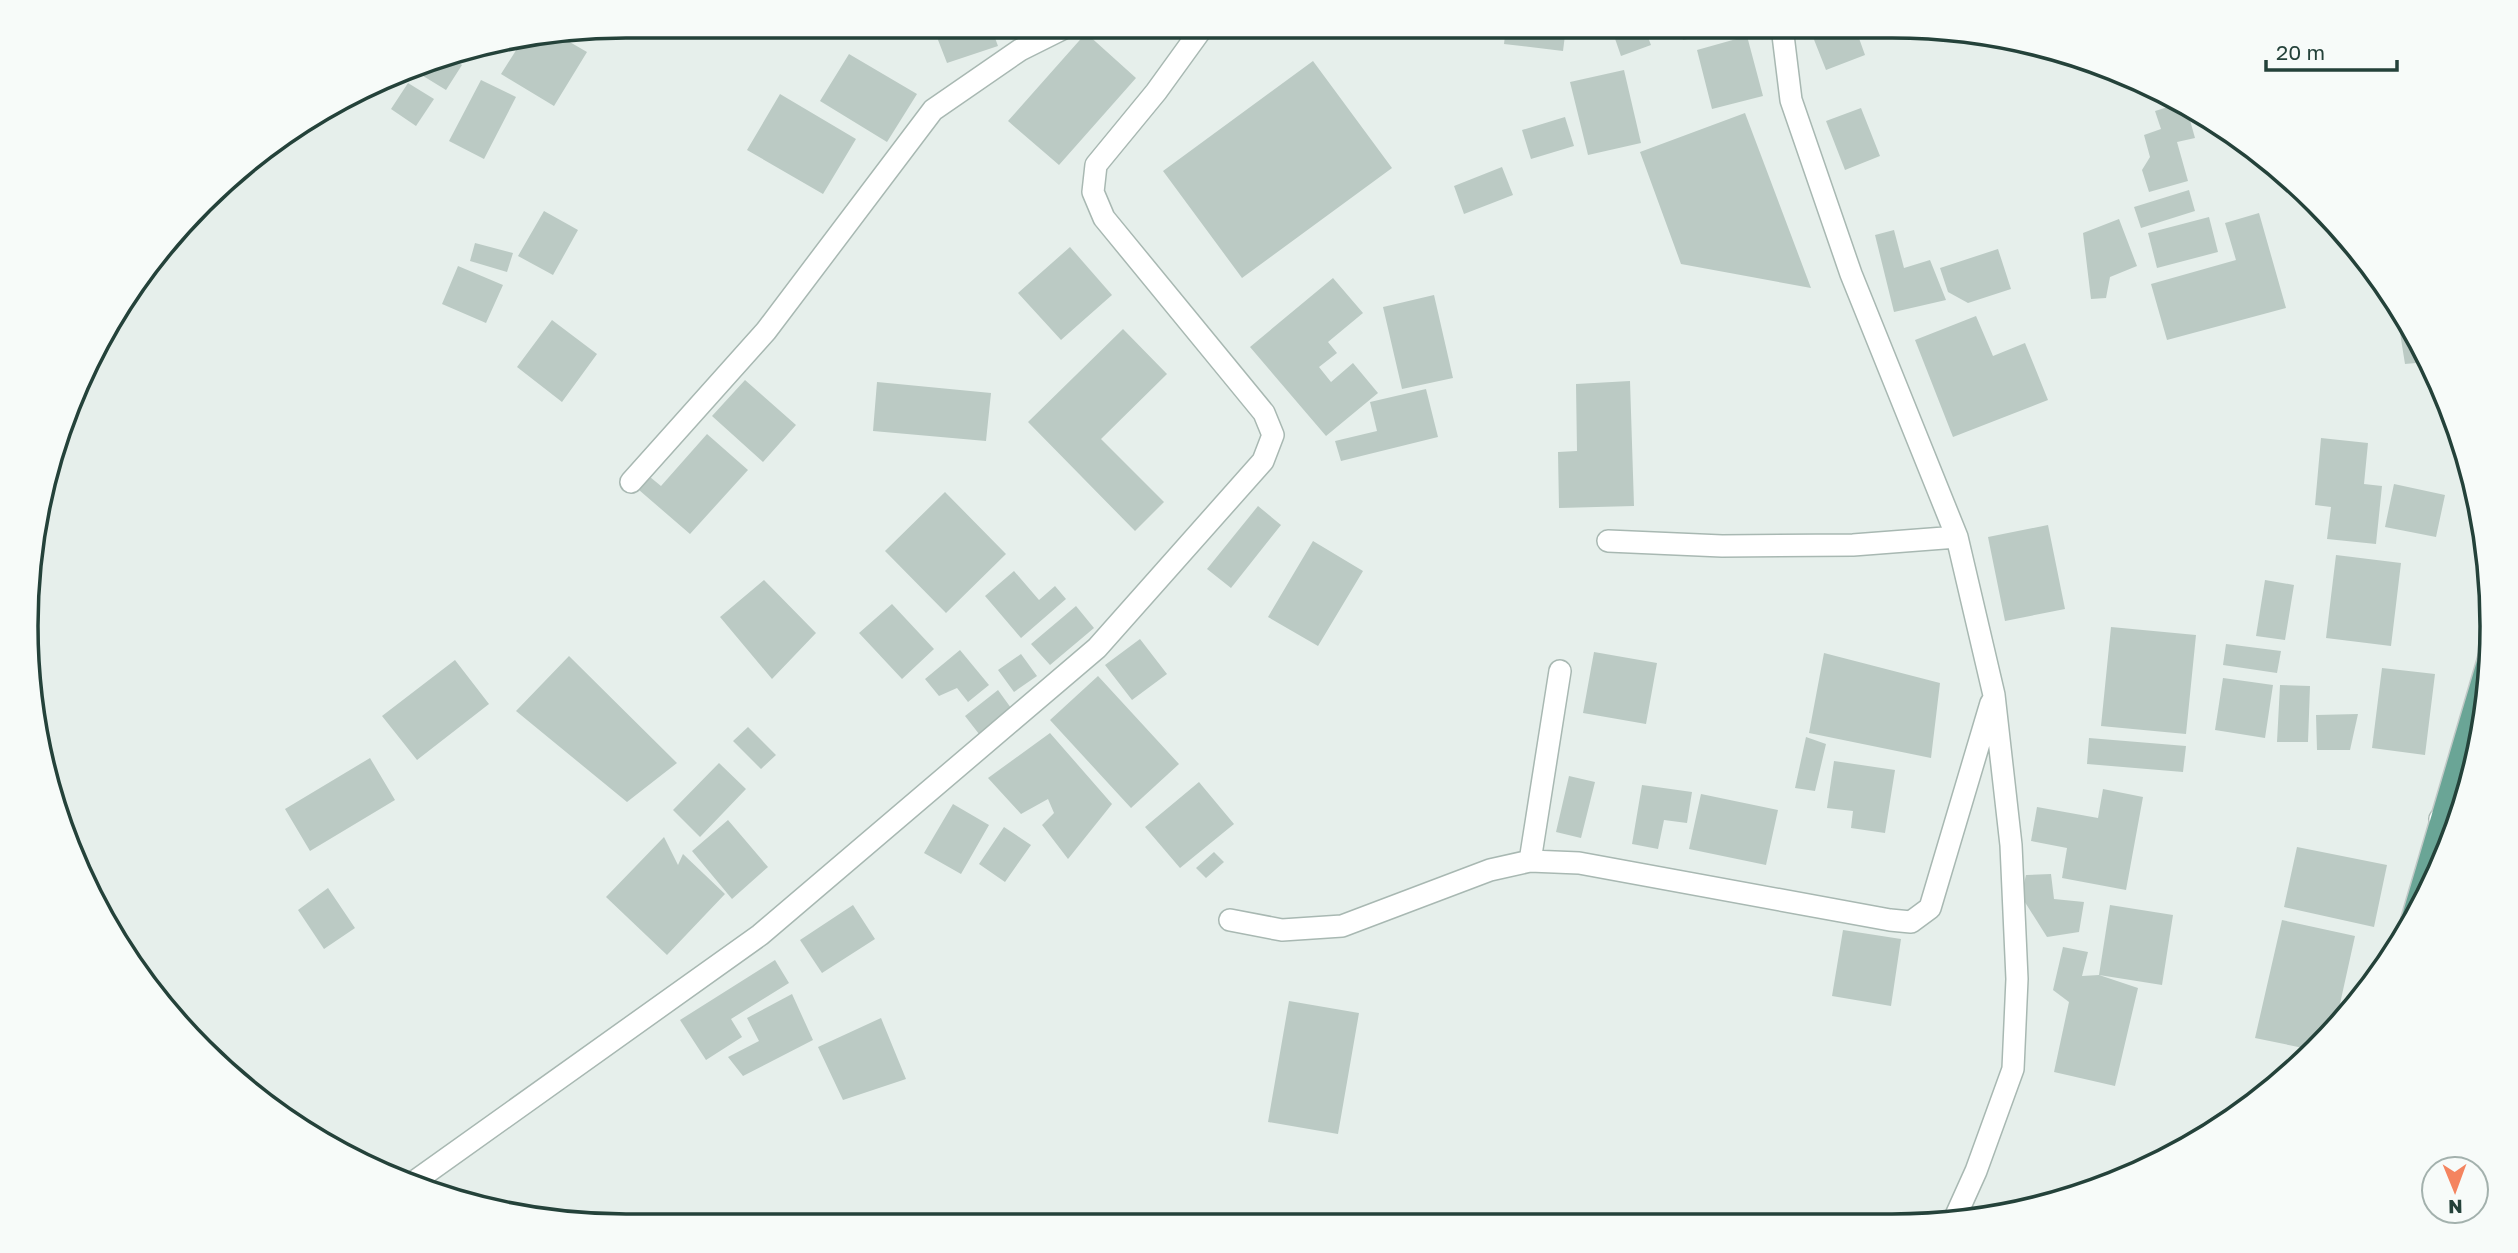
<svg xmlns="http://www.w3.org/2000/svg" width="2518" height="1253" viewBox="0 0 2518 1253" font-family="'Golos Text',sans-serif">
  <style>
    .building { fill: #bbcac4 }
    .lines { fill: none; stroke-linecap: round; stroke-linejoin: round }
    .minor-casing { stroke: #a8b8b2; stroke-width: 24 }
    .major-casing { stroke: #c2cac8; stroke-width: 24 }
    .minor { stroke: #fff; stroke-width: 21 }
    .major { stroke: #6aa596; stroke-width: 21 }
    .rim { fill: none; stroke: #24423a; stroke-width: 3.5 }
  </style>
  <rect width="100%" height="100%" fill="#e6efeb"/>
  <path class="building" d="M933 27H991L998 46 947 63Z
    M1506 27H1566L1563 51 1504 44Z
    M1619 27H1644L1651 45 1621 56 1612 30Z
    M1680 27H1738V28L1683 40Z
    M1809 27H1855L1865 55 1826 70Z
    M1086 33 1136 78 1059 165 1008 121Z
    M1747 36 1763 96 1712 109 1697 50Z
    M561 37 587 52 554 106 501 74 520 44Z
    M849 54 917 94 887 142 820 101Z
    M448 56 462 65 446 90 415 71 417 67 433 58Z
    M1313 61 1392 168 1242 278 1163 171Z
    M1624 70 1641 143 1588 155 1570 82Z
    M481 80 516 97 484 159 449 141Z
    M408 83 434 99 416 126 391 109Z
    M780 94 856 139 823 194 747 150Z
    M2181 103 2186 106 2195 138 2177 142 2188 181 2149 192 2142 170 2150 157 2144 135 2161 129 2155 111Z
    M1861 108 1880 156 1845 170 1826 121Z
    M1745 113 1811 288 1681 264 1640 152Z
    M1565 117 1574 146 1531 159 1522 130Z
    M1502 167 1513 195 1464 214 1454 186Z
    M2189 190 2195 211 2141 228 2134 207Z
    M544 211 578 230 553 275 518 256Z
    M2259 213 2286 308 2167 340 2151 284 2236 260 2225 223Z
    M2209 217 2218 252 2157 268 2148 233Z
    M2119 219 2137 266 2110 277 2106 298 2091 299 2083 233Z
    M1894 230 1904 268 1930 260 1946 300 1894 312 1875 235Z
    M475 243 513 253 507 272 470 261Z
    M1070 247 1112 295 1061 340 1018 293Z
    M1998 249 2011 289 1968 303 1948 292 1940 268Z
    M458 266 503 285 486 323 442 304Z
    M1333 278 1363 313 1328 342 1337 353 1319 367 1331 382 1353 363 1378 393 1326 436 1250 347Z
    M1434 295 1453 378 1402 389 1383 307Z
    M2402 313 2411 326 2427 362 2405 364 2397 314Z
    M1976 316 1993 356 2025 343 2048 400 1953 437 1915 340Z
    M552 320 597 354 562 402 517 367Z
    M1123 329 1167 374 1101 439 1164 502 1135 531 1028 422Z
    M745 380 796 425 763 462 712 416Z
    M1630 381 1634 506 1559 508 1558 452 1577 451 1576 384Z
    M877 382 991 393 986 441 873 431Z
    M1426 389 1438 437 1341 461 1335 441 1377 431 1370 402Z
    M707 434 748 470 690 534 639 490 650 477 661 486Z
    M2321 438 2368 443 2364 484 2382 486 2376 544 2327 539 2331 507 2315 505Z
    M2394 484 2445 495 2436 537 2385 527Z
    M945 492 1006 554 946 613 885 551Z
    M1258 506 1281 525 1231 588 1207 569Z
    M2048 525 2065 609 2005 621 1988 537Z
    M1313 541 1363 571 1318 646 1268 617Z
    M2336 555 2401 563 2391 646 2326 638Z
    M1014 571 1039 600 1055 586 1066 599 1021 638 985 596Z
    M764 580 816 633 772 679 720 617Z
    M2265 580 2294 585 2285 640 2256 636Z
    M892 604 934 649 902 679 859 633Z
    M1076 606 1094 628 1050 665 1031 644Z
    M2111 627 2196 635 2186 734 2101 726Z
    M1140 639 1167 674 1132 700 1105 665Z
    M2226 644 2281 651 2277 673 2223 665Z
    M960 650 989 685 968 702 957 688 939 696 925 679Z
    M1594 652 1657 663 1646 724 1583 713Z
    M1824 653 1940 683 1931 758 1809 733Z
    M1021 654 1037 676 1014 692 998 670Z
    M569 656 677 763 627 802 516 711Z
    M455 660 489 704 417 760 382 716Z
    M2382 668 2435 674 2425 755 2372 748Z
    M1098 676 1179 764 1131 808 1050 720Z
    M2223 678 2273 685 2265 738 2215 730Z
    M2280 685 2310 686 2308 742H2277Z
    M998 690 1011 708 979 734 965 716Z
    M2358 714 2350 750H2317L2316 715Z
    M748 727 776 755 761 769 733 741Z
    M1050 733 1112 804 1068 859 1042 825 1054 813 1048 799 1021 814 988 778Z
    M1806 737 1826 744 1815 791 1795 788Z
    M2089 738 2186 746 2183 772 2087 764Z
    M370 758 395 800 310 851 285 809Z
    M1834 761 1895 770 1885 833 1851 828 1853 811 1827 808Z
    M719 763 746 789 700 837 673 810Z
    M1569 776 1595 782 1581 838 1556 832Z
    M1199 782 1234 824 1180 868 1145 827Z
    M1642 785 1692 792 1687 823 1664 820 1658 849 1632 844Z
    M2103 789 2143 797 2126 890 2062 878 2067 848 2031 841 2037 807 2098 818Z
    M1701 794 1778 810 1766 865 1689 849Z
    M953 804 989 825 961 874 924 853Z
    M728 820 768 867 732 899 692 851Z
    M1004 827 1031 845 1005 882 979 864Z
    M664 837 678 865 683 854 725 894 667 955 606 897Z
    M2297 847 2387 865 2374 927 2284 907Z
    M1214 852 1224 862 1206 878 1196 868Z
    M2051 874 2054 899 2084 902 2079 932 2047 937 2021 896 2026 875Z
    M328 888 355 928 324 949 298 910Z
    M853 905 875 939 822 973 800 940Z
    M2110 905 2173 915 2162 985 2099 975Z
    M2282 920 2355 936 2334 1031 2313 1050 2255 1038Z
    M1843 930 1901 939 1891 1006 1832 996Z
    M2063 947 2088 952 2082 976 2099 975 2138 988 2115 1086 2054 1072 2069 1002 2053 990Z
    M775 960 789 983 731 1019 742 1037 706 1060 680 1020Z
    M792 994 813 1040 743 1076 728 1057 759 1041 747 1018Z
    M1289 1001 1359 1013 1338 1134 1268 1122Z
    M881 1018 906 1079 843 1100 818 1047Z"/>
  <g class="lines">
    <defs>
      <path id="minor" d="M1782 27 1791 100 1851 274 1957 537 1994 695 2011 845 2017 979 2013 1069 1976 1171 1953 1222
        M631 482 766 331 933 110 1020 50 1066 27
        M1608 541 1722 546 1853 545 1957 537
        M2440 819 2458 817
        M1530 861 1579 863 1890 920 1911 922 1930 908 1991 703
        M1230 920 1282 930 1342 926 1490 870 1530 861 1560 671
        M411 1184 760 935 1097 648 1263 461 1273 435 1264 413 1104 218 1093 192 1096 165 1156 92 1203 27"/>
      <path id="major" d="M2412 919 2490 654"/>
    </defs>
    <use href="#minor" class="minor-casing"/>
    <use href="#major" class="major-casing"/>
    <use href="#minor" class="minor"/>
    <use href="#major" class="major"/>
  </g>
  <path d="M0 0H2518V1253H0ZM626 38H1892A588 588 0 0 1 2480 626V626A588 588 0 0 1 1892 1214H626A588 588 0 0 1 38 626V626A588 588 0 0 1 626 38Z" fill="#f7fbf9" fill-rule="evenodd"/>
  <path class="rim" d="M626 38H1892A588 588 0 0 1 2480 626V626A588 588 0 0 1 1892 1214H626A588 588 0 0 1 38 626V626A588 588 0 0 1 626 38Z"/>
  <g transform="translate(2455 1190) rotate(179)"><circle r="33" fill="#f7fbf9" stroke="#a3b1ad" stroke-width="2"/>
  <path d="M0-5L12 26L0 18L-12 26Z" fill="#f4845f"/>
  <text y="-10" font-size="19" font-weight="bold" text-anchor="middle" fill="#24423a">N</text>
  </g>
  <path d="M2266 60v10h131v-10" fill="none" stroke="#24423a" stroke-width="3.5"/>
  <text x="2276" y="60" font-size="21" fill="#24423a" stroke="#f7fbf9" stroke-width="5" paint-order="stroke">20 m</text>
</svg>
